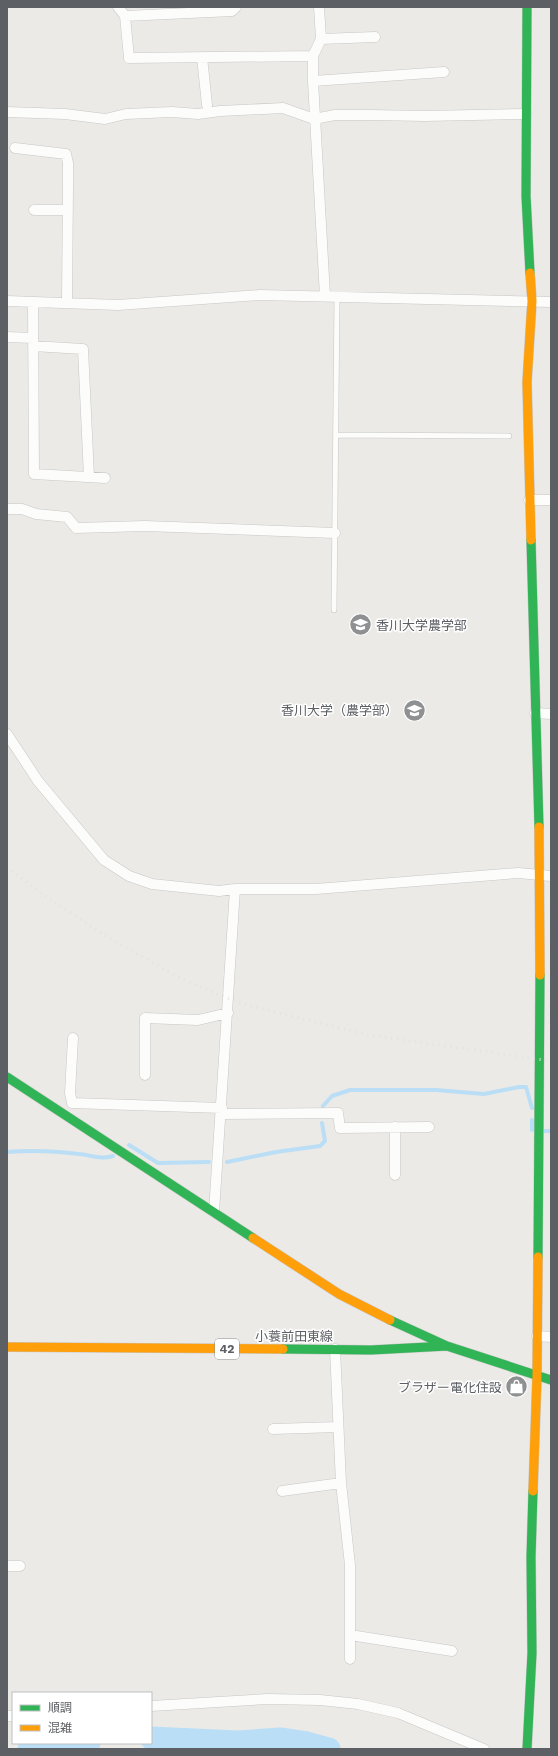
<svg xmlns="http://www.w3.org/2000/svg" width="558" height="1756" viewBox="0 0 558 1756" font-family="'Work Sans','Noto Sans JP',sans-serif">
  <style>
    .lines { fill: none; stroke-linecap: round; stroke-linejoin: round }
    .stream { stroke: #badef6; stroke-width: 4 }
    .river { stroke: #badef6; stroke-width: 23 }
    .lane-casing { stroke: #c7c7c7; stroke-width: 6 }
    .street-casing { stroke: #c7c7c7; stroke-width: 11 }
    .fast-casing { stroke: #c8c8c8; stroke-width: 10 }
    .slow-casing { stroke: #c8c8c8; stroke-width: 10 }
    .lane { stroke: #fcfcfb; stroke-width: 5 }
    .street { stroke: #fcfcfb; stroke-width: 10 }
    .fast { stroke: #30b455; stroke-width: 9 }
    .slow { stroke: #ff9f0a; stroke-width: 9 }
    .rail { stroke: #e2e2e2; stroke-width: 3; stroke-dasharray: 1 5; stroke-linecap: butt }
    .labels { text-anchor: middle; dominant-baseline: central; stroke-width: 3; stroke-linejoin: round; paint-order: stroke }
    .shield { fill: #fff; stroke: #8d8f92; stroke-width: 1 }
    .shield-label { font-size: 12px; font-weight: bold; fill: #5c5f64 }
    .poi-label { font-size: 13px; fill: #5c5f64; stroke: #fff; text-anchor: end }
    .street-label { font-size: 13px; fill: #5c5f64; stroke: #fff }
  </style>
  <rect width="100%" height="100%" fill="#eceae6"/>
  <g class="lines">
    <path class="stream" d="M323 1106 332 1096 350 1090H436L484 1094 519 1087H526L532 1108
      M532 1130V1120
      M544 1131H551
      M129 1145 158 1163 209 1162
      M7 1152C31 1150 55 1151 79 1154 91 1155 101 1160 113 1156
      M227 1162 276 1152 320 1146 325 1141 322 1123"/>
    <path class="river" d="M151 1738 238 1742 280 1739 307 1743 329 1749
      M29 1749 89 1743"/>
    <defs>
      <path id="lane" d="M336 435 509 436
        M334 610 337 297"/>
      <path id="street" d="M118 7 125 16 129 58 313 56
        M319 7 321 39
        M125 16 232 11 236 7
        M202 57 207 105
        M313 81 444 72
        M7 112 65 114 105 119 126 114 172 112 198 114 220 111 283 108 314 119 335 115H370L425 116 526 114
        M15 148 66 154 68 163V184L67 303
        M34 210H68
        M325 296 313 81V56L321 39 375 37
        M7 301 118 305 260 295 551 302
        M33 302 34 474 105 478
        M7 337 33 338
        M33 346 83 349 89 477
        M529 500H551
        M7 509H22L36 514 67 517 76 528 145 526 335 533
        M535 713 551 714
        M7 734 38 781 104 860 129 876 152 884 219 891 235 889H316L518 873 551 876
        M73 1038 70 1093 72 1103 222 1108
        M145 1075V1018L198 1020 228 1013
        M221 1114 338 1113 340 1128 429 1127
        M395 1127V1175
        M214 1212 235 889
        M537 1336 551 1337
        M335 1349 341 1483 350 1565V1659
        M273 1429 338 1427
        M282 1491 341 1483
        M7 1566H20
        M350 1635 452 1651
        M151 1706 268 1699 320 1700 358 1704 398 1713 484 1749
        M7 1716H13"/>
      <path id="fast" d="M527 7 526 196 530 273
        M531 540 539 827
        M7 1077 253 1238
        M538 1257 540 975
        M390 1320 447 1346
        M283 1349 371 1350 447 1346 551 1380
        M527 1749 532 1653 531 1557 533 1491"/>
      <path id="slow" d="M530 273 532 301 527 382 531 540
        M539 827 540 975
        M253 1238 339 1294 390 1320
        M7 1347 283 1349
        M533 1491 537 1376 538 1257"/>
    </defs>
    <use href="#lane" class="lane-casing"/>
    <use href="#street" class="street-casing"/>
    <use href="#fast" class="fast-casing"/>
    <use href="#slow" class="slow-casing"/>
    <use href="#lane" class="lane"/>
    <use href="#street" class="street"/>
    <use href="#fast" class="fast"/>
    <use href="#slow" class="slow"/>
    <path class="rail" d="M7 867 48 898 106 936 178 977 229 999 258 1008 369 1035 551 1061"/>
  </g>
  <defs>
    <symbol id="university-disc" viewBox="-11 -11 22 22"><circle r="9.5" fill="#8e9092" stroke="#fff"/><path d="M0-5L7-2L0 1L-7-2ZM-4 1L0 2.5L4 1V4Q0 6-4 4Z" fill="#fff"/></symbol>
    <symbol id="shop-disc" viewBox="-11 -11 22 22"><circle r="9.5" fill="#8e9092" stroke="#fff"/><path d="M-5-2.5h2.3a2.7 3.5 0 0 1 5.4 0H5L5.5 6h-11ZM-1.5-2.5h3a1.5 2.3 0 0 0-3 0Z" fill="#fff"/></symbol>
  </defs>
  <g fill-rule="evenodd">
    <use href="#university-disc" x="348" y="612" width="25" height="25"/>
    <use href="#university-disc" x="402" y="698" width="25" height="25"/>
    <use href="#shop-disc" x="504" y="1374" width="25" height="25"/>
  </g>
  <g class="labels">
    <rect class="shield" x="215" y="1339" width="24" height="20" rx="3"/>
    <g class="shield-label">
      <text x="227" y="1349">42</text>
    </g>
    <g class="poi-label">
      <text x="376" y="625" text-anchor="start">香川大学農学部</text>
      <text x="398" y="710">香川大学（農学部）</text>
      <text x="502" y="1387">ブラザー電化住設</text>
    </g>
    <g class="street-label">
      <text x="294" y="1336">小蓑前田東線</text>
    </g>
  </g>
  <rect width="558" height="1756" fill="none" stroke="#5c5f64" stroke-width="16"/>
  <rect x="12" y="1692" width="140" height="52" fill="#ffffff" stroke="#bebfc1"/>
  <rect x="20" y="1705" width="20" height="6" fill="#30b455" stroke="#bebfc1"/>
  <text x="48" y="1712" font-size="12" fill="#5c5f64">順調</text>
  <rect x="20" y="1725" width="20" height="6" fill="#ff9f0a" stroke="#bebfc1"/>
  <text x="48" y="1732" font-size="12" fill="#5c5f64">混雑</text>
</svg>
